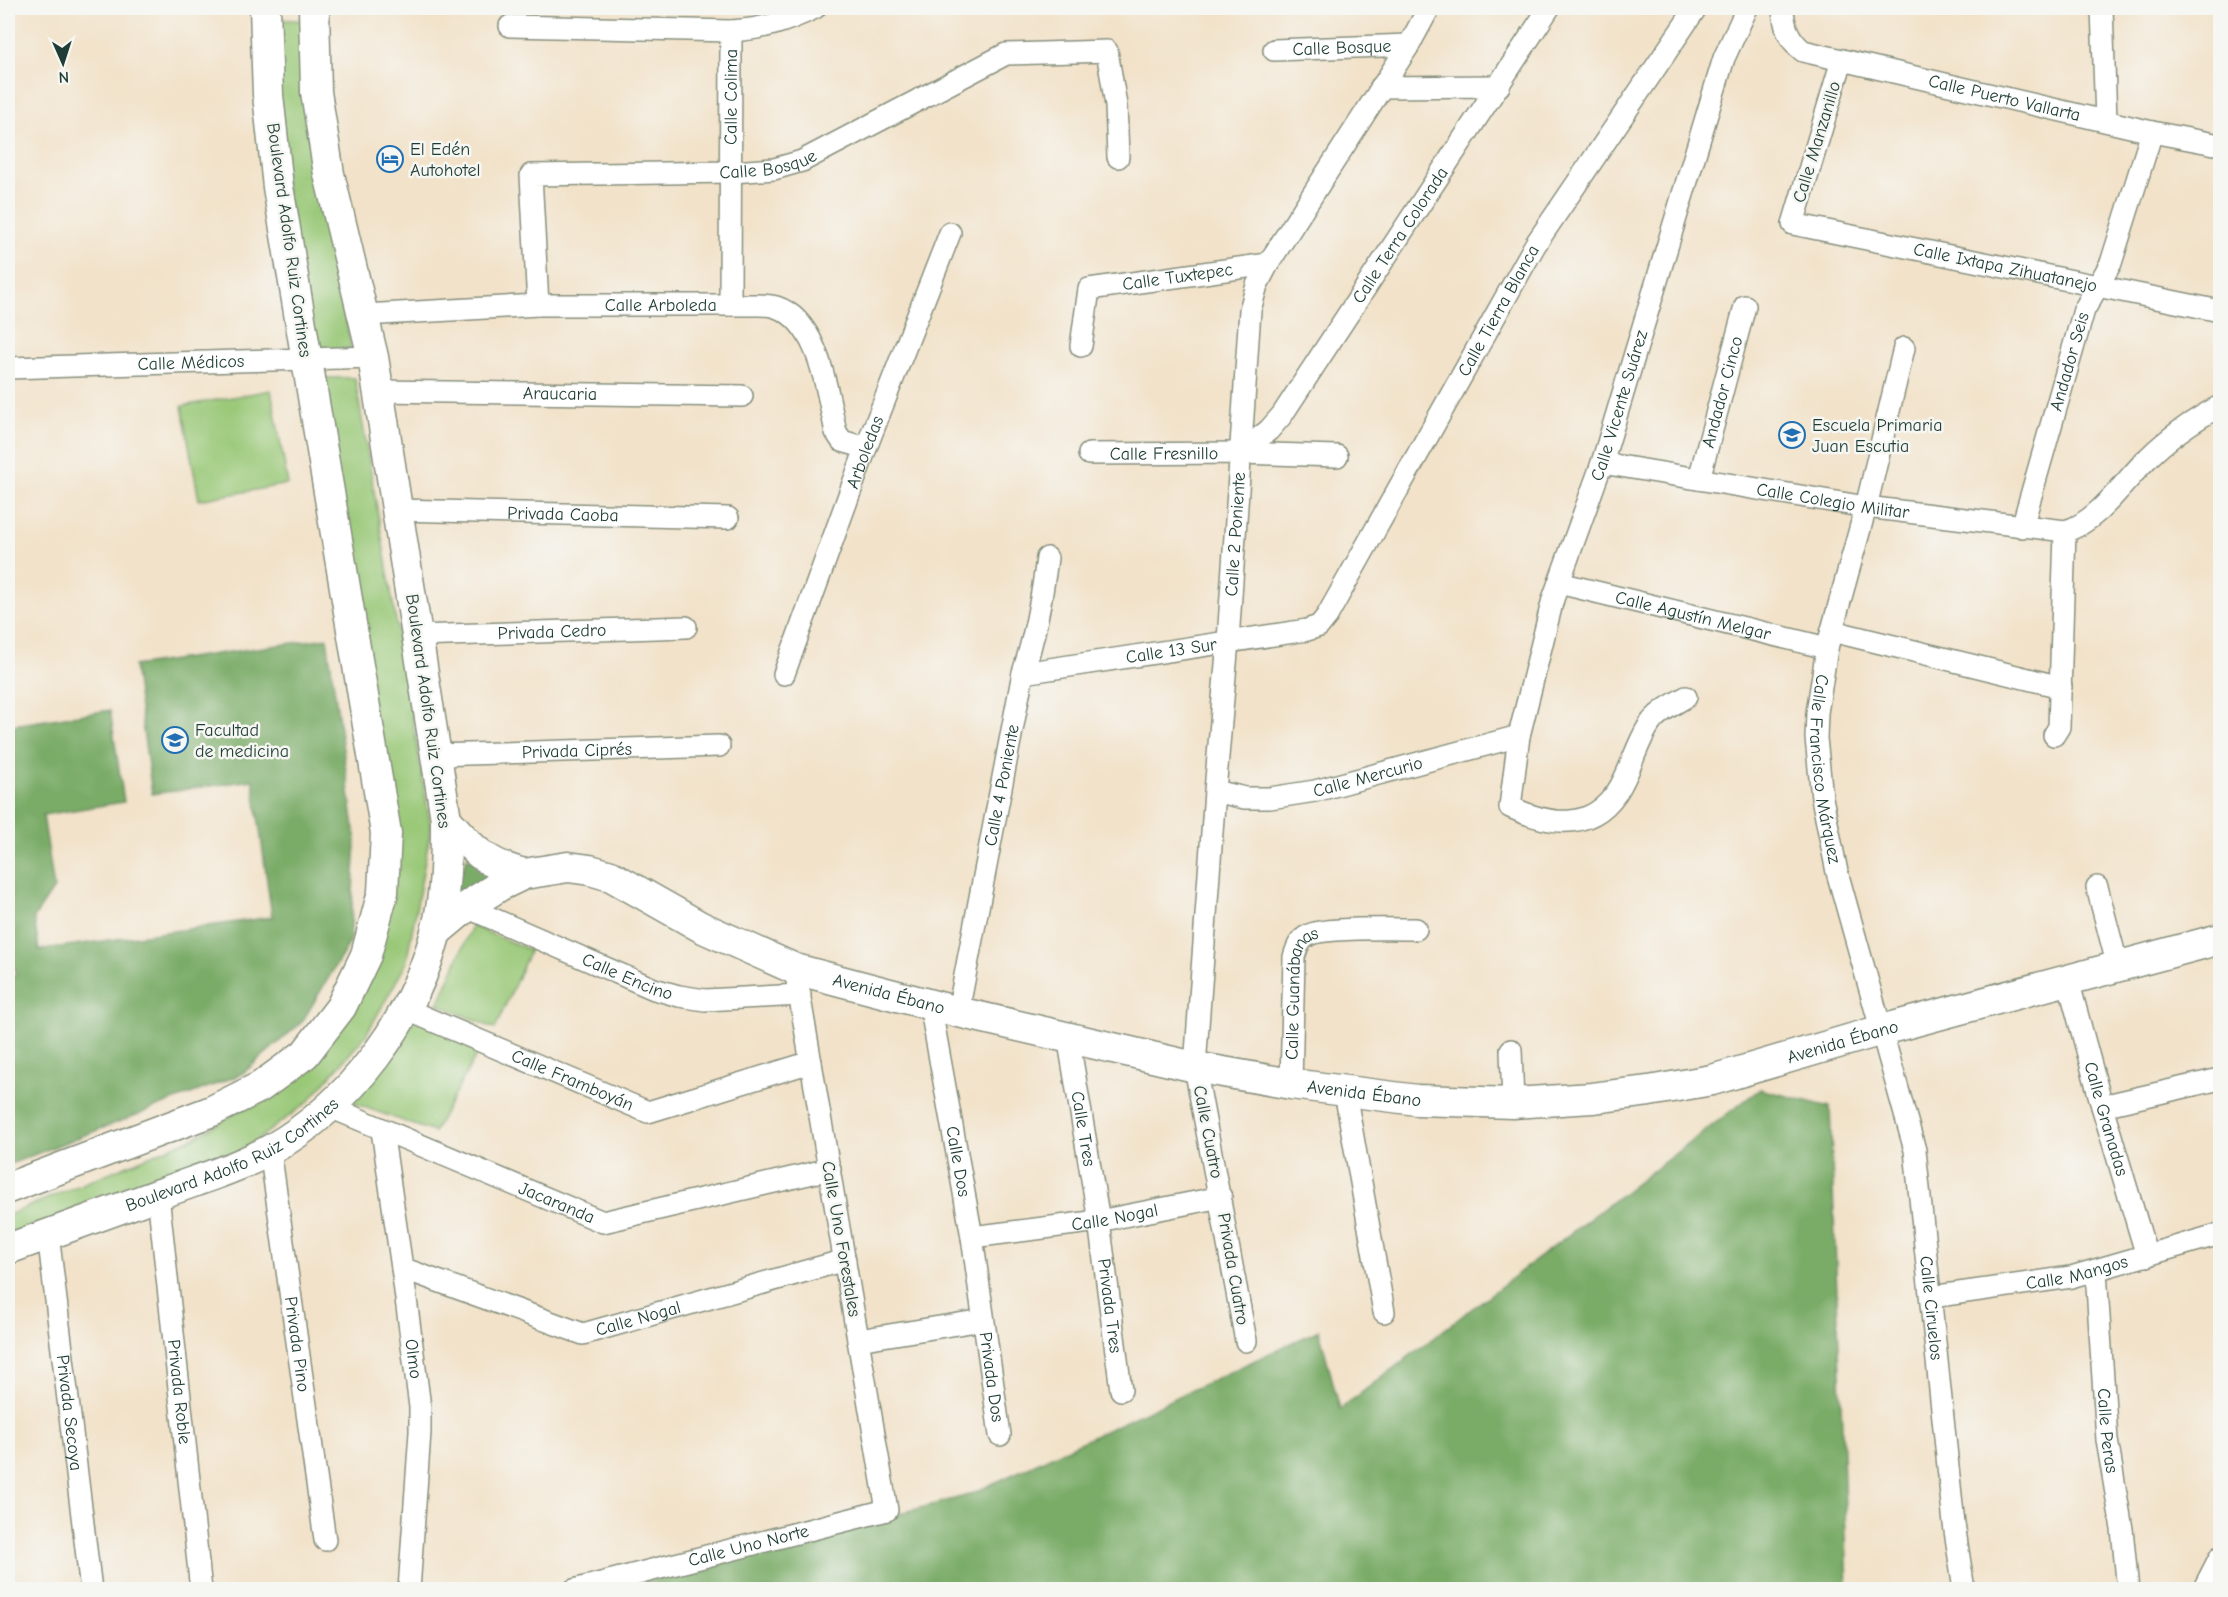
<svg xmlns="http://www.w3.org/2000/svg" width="2228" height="1597" viewBox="0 0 2228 1597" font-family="'Comic Neue',sans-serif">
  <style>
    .green { fill: #99c877; stroke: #5c8256; stroke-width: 1.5 }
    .forest { fill: #7aac68; stroke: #4c744e; stroke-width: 1.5 }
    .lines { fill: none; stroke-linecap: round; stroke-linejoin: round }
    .minor-casing { stroke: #88907e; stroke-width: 24 }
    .secondary-casing { stroke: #88907e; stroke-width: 33 }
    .minor { stroke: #fff; stroke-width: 21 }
    .secondary { stroke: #fff; stroke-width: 30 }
    .labels { text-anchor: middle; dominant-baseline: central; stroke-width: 5; stroke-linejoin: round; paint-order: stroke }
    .street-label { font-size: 18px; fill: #1f3d34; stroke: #f6f6f2 }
    .poi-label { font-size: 18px; fill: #1f3d34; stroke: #f6f6f2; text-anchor: start }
  </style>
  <rect width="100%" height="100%" fill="#f6f6f2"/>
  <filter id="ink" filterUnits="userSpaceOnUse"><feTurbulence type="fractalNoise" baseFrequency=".0167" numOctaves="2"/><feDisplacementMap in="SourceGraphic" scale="12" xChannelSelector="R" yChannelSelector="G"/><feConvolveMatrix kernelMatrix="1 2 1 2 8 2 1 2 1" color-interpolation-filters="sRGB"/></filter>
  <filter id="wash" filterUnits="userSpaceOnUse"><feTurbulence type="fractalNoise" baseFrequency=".008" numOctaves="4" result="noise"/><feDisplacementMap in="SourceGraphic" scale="24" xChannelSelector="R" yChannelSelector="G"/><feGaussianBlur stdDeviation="1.35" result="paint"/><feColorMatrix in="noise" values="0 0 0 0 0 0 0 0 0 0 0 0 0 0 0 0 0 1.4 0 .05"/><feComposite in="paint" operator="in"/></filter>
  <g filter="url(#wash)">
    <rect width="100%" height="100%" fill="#f2e2c9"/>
    <path class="green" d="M277 19 308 21 312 108 351 349 312 350 274 114Z
      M317 378H355L431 828 406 964 366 1035 308 1102 242 1151 8 1240V1215L195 1137 295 1078 353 1007 394 833Z
      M271 390 288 484 199 500 182 406Z
      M472 926 530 950 495 1029 438 1004Z
      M415 1016 480 1048 434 1132 347 1101Z"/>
    <path class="forest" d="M327 638 356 841 350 942 302 1022 242 1074 8 1165V977L16 975 8 934V726L110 710 124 802 43 815 54 888 34 918 39 950 272 917 253 780 152 794 134 666Z
      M467 857 502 878 445 914Z
      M1760 1089 1830 1107 1848 1589 614 1590 969 1495 1319 1330 1340 1409Z"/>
  </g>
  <g filter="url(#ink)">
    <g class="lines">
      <defs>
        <g id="minor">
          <path id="s1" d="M1783 8C1784 26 1788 39 1803 51L2152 132 2220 145"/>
          <path d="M2102 8 2106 120"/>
          <path d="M510 26 731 31C765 29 785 22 815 8"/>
          <path id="s2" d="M1274 50 1409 45"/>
          <path id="s3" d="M1842 60 1793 224 2220 311"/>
          <path d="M1381 87 1499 86"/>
          <path id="s4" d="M538 305 531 175 732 172 774 169 802 161 1006 54 1107 51 1116 105 1118 157"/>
          <path id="s5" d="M730 305 731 31"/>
          <path id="s6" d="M364 315 538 305H757C763 305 770 305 776 307 820 321 827 394 836 432L842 441 866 448"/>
          <path id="s7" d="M1081 346 1089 289 1268 264"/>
          <path id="s8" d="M1904 348 1866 507 1827 648 1817 713 1816 738 1822 798 1837 872 1915 1150 1954 1524 1964 1590"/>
          <path id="s9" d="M8 368 373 357"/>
          <path id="s10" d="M378 391 742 396"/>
          <path id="s11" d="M1240 453 1269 430 1282 415 1549 8"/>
          <path id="s12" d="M1089 454 1240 453 1337 456"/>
          <path id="s13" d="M1602 463 1866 507 2065 531C2097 523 2125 480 2148 458 2170 436 2194 420 2220 406"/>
          <path id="s14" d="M1699 479 1745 306"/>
          <path id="s15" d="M398 510 728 518"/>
          <path id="s16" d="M2022 527 2084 310 2111 263 2152 132"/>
          <path id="s17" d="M1559 583 1827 648"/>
          <path d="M1832 631 2061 687"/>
          <path id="s18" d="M417 636 686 627"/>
          <path id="s19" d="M1023 673 1307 630 1319 626 1327 616 1535 245 1696 8"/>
          <path id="s20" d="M784 674 866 448 950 233"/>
          <path id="s21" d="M1686 697C1674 704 1661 710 1652 721 1636 742 1632 770 1617 792 1590 832 1549 825 1510 807L1519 736 1553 599 1602 463 1724 58 1747 8"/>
          <path d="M2054 735 2059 727 2065 531"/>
          <path id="s22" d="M435 755 719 746"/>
          <path id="s23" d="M1215 791 1245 798H1270L1315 791 1519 736"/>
          <path d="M2097 887 2118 967"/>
          <path id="s24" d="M466 907 654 989 679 996 705 1000 800 995"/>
          <path id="s25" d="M2068 980 2102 1106 2147 1256"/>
          <path id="s26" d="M930 1004 972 1237 1000 1435"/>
          <path id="s27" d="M405 1009 648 1112 811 1062"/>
          <path id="s28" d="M958 1012 1023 673C1035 635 1042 598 1047 558"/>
          <path id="s29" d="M1068 1036 1099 1221 1121 1390"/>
          <path d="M1511 1050 1513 1103"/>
          <path id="s30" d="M1291 1084 1294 957C1297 947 1300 939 1309 935 1325 927 1395 929 1416 929"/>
          <path d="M1345 1092 1384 1312"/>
          <path d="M2102 1106 2220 1079"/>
          <path id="s31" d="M330 1107 603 1222 830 1169"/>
          <path id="s32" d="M382 1130 402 1268 420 1407V1432L409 1590"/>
          <path id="s33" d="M270 1150 325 1540"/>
          <path id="s34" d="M158 1195 201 1590"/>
          <path id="s35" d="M48 1234 91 1590"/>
          <path id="s36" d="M972 1237 1099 1221 1221 1197"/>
          <path id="s37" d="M402 1268 583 1334 845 1260"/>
          <path id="s38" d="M2096 1271 2107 1440 2122 1529 2128 1590"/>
          <path id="s39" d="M1931 1297 2071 1277 2220 1234"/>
          <path d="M858 1340 983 1320"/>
          <path id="s40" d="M1246 1341 1195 1067 1215 791 1228 641 1250 310 1257 285 1268 264 1409 45 1429 8"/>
          <path id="s41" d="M574 1590 887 1510 795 969"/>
          <path d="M2203 1590 2220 1557"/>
        </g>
        <g id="secondary">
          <path d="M446 819C472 849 485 864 524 874"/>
          <path id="s42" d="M436 932 466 907 499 886 524 874 568 867 590 870 611 876 701 927 795 969 958 1012 1195 1067 1291 1084 1417 1100 1513 1103 1592 1098 1649 1091 1712 1080 1882 1030 2220 939"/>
          <path d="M8 1188 212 1111 260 1087 305 1054 341 1007 366 955 383 892 386 833 278 187 268 95 265 8"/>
          <path id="s43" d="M8 1249C60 1230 113 1211 165 1192 200 1179 237 1168 270 1150 351 1104 413 1021 436 932 446 895 446 857 446 819L373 357 329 174 316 92 314 8"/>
        </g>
      </defs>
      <use href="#minor" class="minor-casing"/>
      <use href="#secondary" class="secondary-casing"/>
      <use href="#minor" class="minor"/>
      <use href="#secondary" class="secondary"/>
    </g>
  </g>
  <defs>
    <symbol id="hotel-ring" viewBox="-11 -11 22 22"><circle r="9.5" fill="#f6f6f2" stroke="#1f6fb2" stroke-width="1.5"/><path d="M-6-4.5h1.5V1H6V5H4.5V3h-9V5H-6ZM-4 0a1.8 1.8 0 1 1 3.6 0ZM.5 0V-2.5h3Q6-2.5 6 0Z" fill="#1f6fb2"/></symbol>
    <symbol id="school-ring" viewBox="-11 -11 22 22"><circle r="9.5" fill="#f6f6f2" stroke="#1f6fb2" stroke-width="1.5"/><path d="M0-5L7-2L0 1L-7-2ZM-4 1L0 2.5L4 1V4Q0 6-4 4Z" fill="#1f6fb2"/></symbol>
    <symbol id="university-ring" viewBox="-11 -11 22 22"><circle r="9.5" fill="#f6f6f2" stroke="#1f6fb2" stroke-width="1.5"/><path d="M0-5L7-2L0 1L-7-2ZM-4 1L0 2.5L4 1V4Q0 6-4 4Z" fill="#1f6fb2"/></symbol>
  </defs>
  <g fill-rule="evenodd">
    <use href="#hotel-ring" x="375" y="144" width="30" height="30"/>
    <use href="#school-ring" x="1777" y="420" width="30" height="30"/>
    <use href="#university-ring" x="160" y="725" width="30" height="30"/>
  </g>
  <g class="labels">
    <g class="street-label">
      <text stroke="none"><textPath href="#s2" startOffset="68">Calle Bosque</textPath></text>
      <text stroke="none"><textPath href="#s5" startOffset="208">Calle Colima</textPath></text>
      <text stroke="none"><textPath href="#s1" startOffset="256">Calle Puerto Vallarta</textPath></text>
      <text transform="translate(1817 142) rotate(-73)">Calle Manzanillo</text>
      <text stroke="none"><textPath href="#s4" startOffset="368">Calle Bosque</textPath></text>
      <text stroke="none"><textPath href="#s11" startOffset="272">Calle Terra Colorada</textPath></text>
      <text transform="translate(289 240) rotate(82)">Boulevard Adolfo Ruiz Cortines</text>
      <text stroke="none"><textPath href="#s3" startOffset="388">Calle Ixtapa Zihuatanejo</textPath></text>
      <text stroke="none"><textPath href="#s7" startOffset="147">Calle Tuxtepec</textPath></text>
      <text stroke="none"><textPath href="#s6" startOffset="297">Calle Arboleda</textPath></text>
      <text stroke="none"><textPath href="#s19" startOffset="663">Calle Tierra Blanca</textPath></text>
      <text stroke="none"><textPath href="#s16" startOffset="172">Andador Seis</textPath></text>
      <text stroke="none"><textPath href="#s9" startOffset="183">Calle Médicos</textPath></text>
      <text stroke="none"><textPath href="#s14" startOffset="90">Andador Cinco</textPath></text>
      <text stroke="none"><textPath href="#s10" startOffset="182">Araucaria</textPath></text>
      <text stroke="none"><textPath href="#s21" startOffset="658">Calle Vicente Suárez</textPath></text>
      <text stroke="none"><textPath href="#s20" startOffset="236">Arboledas</textPath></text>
      <text stroke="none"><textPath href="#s12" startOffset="75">Calle Fresnillo</textPath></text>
      <text stroke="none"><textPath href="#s13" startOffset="234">Calle Colegio Militar</textPath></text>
      <text stroke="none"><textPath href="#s15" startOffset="165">Privada Caoba</textPath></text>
      <text stroke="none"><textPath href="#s40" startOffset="813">Calle 2 Poniente</textPath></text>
      <text stroke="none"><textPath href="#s17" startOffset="138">Calle Agustín Melgar</textPath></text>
      <text stroke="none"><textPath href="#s18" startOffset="135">Privada Cedro</textPath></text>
      <text stroke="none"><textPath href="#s19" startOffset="150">Calle 13 Sur</textPath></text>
      <text transform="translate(428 711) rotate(82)">Boulevard Adolfo Ruiz Cortines</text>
      <text stroke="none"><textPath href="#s22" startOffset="142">Privada Ciprés</textPath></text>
      <text stroke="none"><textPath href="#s8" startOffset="432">Calle Francisco Márquez</textPath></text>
      <text stroke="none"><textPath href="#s23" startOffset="156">Calle Mercurio</textPath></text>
      <text stroke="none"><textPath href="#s28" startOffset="231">Calle 4 Poniente</textPath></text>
      <text stroke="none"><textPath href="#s24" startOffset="176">Calle Encino</textPath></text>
      <text stroke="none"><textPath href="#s42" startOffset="498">Avenida Ébano</textPath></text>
      <text stroke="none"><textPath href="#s30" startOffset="94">Calle Guanábanas</textPath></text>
      <text stroke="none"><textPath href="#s42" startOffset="1470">Avenida Ébano</textPath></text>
      <text stroke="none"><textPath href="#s27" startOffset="182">Calle Framboyán</textPath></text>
      <text stroke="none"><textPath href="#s42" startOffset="984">Avenida Ébano</textPath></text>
      <text stroke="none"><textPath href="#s25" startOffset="144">Calle Granadas</textPath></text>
      <text stroke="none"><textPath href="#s29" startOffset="94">Calle Tres</textPath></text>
      <text transform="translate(1208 1132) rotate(79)">Calle Cuatro</text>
      <text stroke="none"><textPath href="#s43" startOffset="244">Boulevard Adolfo Ruiz Cortines</textPath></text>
      <text stroke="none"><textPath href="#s26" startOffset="160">Calle Dos</textPath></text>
      <text stroke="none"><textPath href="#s31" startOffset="246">Jacaranda</textPath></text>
      <text stroke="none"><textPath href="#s36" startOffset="144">Calle Nogal</textPath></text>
      <text transform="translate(841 1239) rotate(80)">Calle Uno Forestales</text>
      <text transform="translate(1233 1269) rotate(80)">Privada Cuatro</text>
      <text stroke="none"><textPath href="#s39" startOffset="148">Calle Mangos</textPath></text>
      <text stroke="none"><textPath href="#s29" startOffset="273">Privada Tres</textPath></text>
      <text stroke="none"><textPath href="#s8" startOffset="984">Calle Ciruelos</textPath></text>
      <text stroke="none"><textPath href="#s37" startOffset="250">Calle Nogal</textPath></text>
      <text stroke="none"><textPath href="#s33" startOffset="196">Privada Pino</textPath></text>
      <text stroke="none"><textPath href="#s32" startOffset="231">Olmo</textPath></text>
      <text stroke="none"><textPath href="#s26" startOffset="378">Privada Dos</textPath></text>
      <text stroke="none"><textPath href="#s34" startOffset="198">Privada Roble</textPath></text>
      <text stroke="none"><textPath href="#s35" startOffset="180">Privada Secoya</textPath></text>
      <text stroke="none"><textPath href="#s38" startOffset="160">Calle Peras</textPath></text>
      <text stroke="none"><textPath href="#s41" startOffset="180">Calle Uno Norte</textPath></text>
    </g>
    <g class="poi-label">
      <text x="410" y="149">El Edén<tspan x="410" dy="21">Autohotel</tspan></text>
      <text x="1812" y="425">Escuela Primaria<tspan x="1812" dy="21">Juan Escutia</tspan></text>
      <text x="195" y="730">Facultad<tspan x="195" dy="21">de medicina</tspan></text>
    </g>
  </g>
  <rect width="2228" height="1597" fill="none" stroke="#f6f6f2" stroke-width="30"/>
  <g transform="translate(63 63) rotate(177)" stroke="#f6f6f2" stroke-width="4.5" paint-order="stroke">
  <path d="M0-4.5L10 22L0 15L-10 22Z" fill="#1f3d34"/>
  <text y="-9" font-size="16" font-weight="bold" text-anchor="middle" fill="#1f3d34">N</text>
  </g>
</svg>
